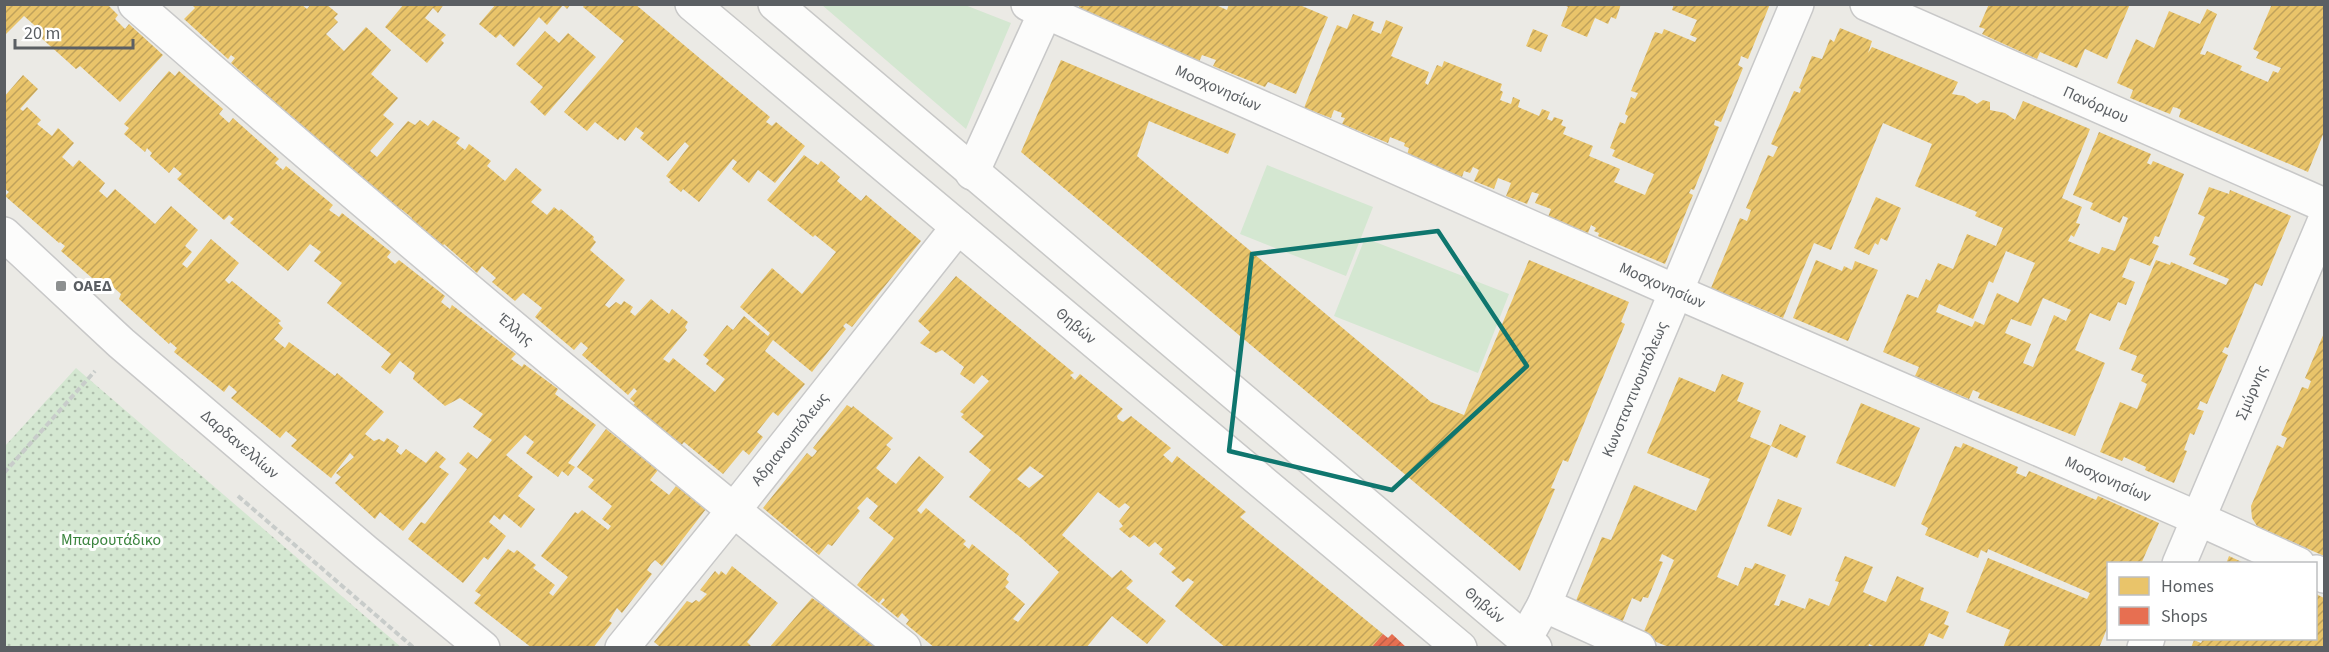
<svg xmlns="http://www.w3.org/2000/svg" width="2329" height="652" viewBox="0 0 2329 652" font-family="'Source Sans 3',sans-serif">
  <style>
    .grass { fill: #d4e7d1 }
    .park { fill: url(#park-dots) }
    .homes { fill: url(#homes-hatch); fill-rule: evenodd }
    .shops { fill: url(#shops-hatch) }
    .lines { fill: none; stroke-linecap: round; stroke-linejoin: round }
    .pedestrian-casing { stroke: #c8c8c8; stroke-width: 36 }
    .minor-casing { stroke: #c8c8c8; stroke-width: 36 }
    .secondary-casing { stroke: #c8c8c7; stroke-width: 36 }
    .path { stroke: #c8ccca; stroke-width: 4; stroke-dasharray: 6 3; stroke-linecap: butt }
    .pedestrian { stroke: #fcfcfb; stroke-width: 33 }
    .minor { stroke: #fcfcfb; stroke-width: 33 }
    .secondary { stroke: #fcfcfb; stroke-width: 33 }
    .marked { fill: none; stroke: #0f766e; stroke-width: 4.5; stroke-linejoin: round }
    .poi-dot { fill: #8d9090; stroke: #fff; stroke-width: 2 }
    .labels { text-anchor: middle; dominant-baseline: central; stroke-width: 6; stroke-linejoin: round; paint-order: stroke }
    .street-label { font-size: 16px; fill: #5b5f63; stroke: #fff }
    .poi-label { font-size: 16px; font-weight: bold; fill: #5b5f63; stroke: #fff; text-anchor: start }
    .park-label { font-size: 16px; fill: #3a843d; stroke: #fff }
  </style>
  <defs>
    <pattern id="park-dots" width="8" height="8" patternUnits="userSpaceOnUse" patternTransform="scale(1.5)"><rect width="8" height="8" fill="#d4e7d1"/><path d="M2 2h.1M6 6h.1" fill="none" stroke="#afbead" stroke-width="1.8" stroke-linecap="round"/></pattern>
    <pattern id="homes-hatch" width="6" height="6" patternUnits="userSpaceOnUse" patternTransform="scale(1.5)"><rect width="6" height="6" fill="#e9c46a"/><path d="M-1 1l2-2M0 6l6-6M5 7l2-2" fill="none" stroke="#c0a25b"/></pattern>
    <pattern id="shops-hatch" width="6" height="6" patternUnits="userSpaceOnUse" patternTransform="scale(1.5)"><rect width="6" height="6" fill="#e76f51"/><path d="M-1 1l2-2M0 6l6-6M5 7l2-2" fill="none" stroke="#be5e47"/></pattern>
  </defs>
  <rect width="100%" height="100%" fill="#ebeae5"/>
  <path class="grass" d="M822 5H965L1011 23 966 129Z
    M1267 165 1373 207 1346 276 1240 234Z
    M1365 238 1509 294 1478 373 1334 316Z"/>
  <path class="park" d="M76 368 401 647H5V446Z"/>
  <path class="homes" d="M4 4H107L118 15 115 19 125 29 129 24 163 55 120 102 80 66 76 69 39 36 42 32 24 16 4 36Z
    M191 4H301L307 9 311 4H326L338 14 334 18 338 22 326 34 344 51 366 27 391 50 371 74 398 98 383 115 394 124 370 151 377 157 408 121 415 125 420 120 428 126 433 120 460 138 456 143 465 150 469 144 491 161 487 166 505 181 516 168 542 190 531 202 547 215 554 207 559 211 561 209 594 237 593 239 596 242 590 250 625 280 605 305 609 308 616 302 621 305 624 301 633 307 630 312 635 316 651 299 669 314 672 309 688 322 685 327 687 330 663 359 669 363 673 358 715 392 725 379 706 364 709 360 703 355 727 325 733 330 744 316 768 336 770 333 740 307 772 268 802 294 836 252 815 235 813 237 767 200 804 155 818 165 821 161 840 177 837 181 856 197 861 201 866 195 921 241 852 327 846 323 843 326 846 329 812 372 773 340 765 351 805 384 778 416 773 412 757 432 763 437 749 455 743 450 723 474 684 442 680 447 632 407 635 403 630 399 637 391 634 388 628 395 582 355 588 348 581 342 574 350 535 317 542 308 523 293 515 301 492 282 496 278 482 266 477 273 444 244 441 249 408 223 412 218 401 209 398 213 311 135 308 138 272 106 275 102 231 63 235 58 231 55 228 59 184 19 195 8Z
    M404 4H444L438 13 433 8 425 18 446 35 441 40 444 43 427 63 385 27Z
    M496 4H571L567 9 563 5 547 25 539 17 514 47 500 34 496 38 479 24Z
    M585 4H635L770 117 766 122 772 126 776 122 805 146 775 183 758 170 749 183 732 169 737 162 733 159 699 202 683 189 681 192 669 182 671 180 666 176 689 146 685 142 668 161 640 138 644 133 636 127 625 141 620 137 618 140 595 122 587 131 564 112 624 41 583 7Z
    M1080 4H1214L1227 10 1229 4H1302V6L1328 17 1296 94 1268 82 1265 87 1213 66 1216 60 1202 55 1199 62 1077 12Z
    M1562 4H1621L1616 19 1611 17 1608 24 1595 18 1587 37 1561 26 1568 7Z
    M1674 4H1770L1748 59 1741 56 1740 60 1738 65 1743 68 1721 122 1715 120 1714 125 1719 127 1694 190 1691 189 1689 193 1693 195 1665 264 1598 236 1599 233 1594 231 1596 228 1591 225 1588 233 1548 217 1551 209 1535 203 1539 194 1532 192 1527 204 1506 196 1511 183 1498 178 1494 189 1474 181 1479 170 1473 167 1470 173 1464 171 1462 177 1407 155 1409 148 1404 146 1405 143 1390 137 1388 143 1342 124 1345 118 1341 117 1342 113 1334 110 1331 118 1304 108 1337 25 1347 29 1353 14 1374 22 1371 30 1381 34 1386 20 1403 27 1391 56 1429 72 1425 83 1428 85 1437 65 1442 67 1444 61 1502 84 1500 90 1503 92 1500 100 1511 104 1513 97 1520 100 1518 107 1539 116 1542 109 1550 112 1547 119 1552 121 1554 117 1563 120 1561 125 1566 127 1563 134 1593 146 1589 156 1620 169 1614 182 1645 195 1654 174 1612 156 1615 150 1610 148 1620 122 1625 124 1628 116 1625 114 1631 97 1635 99 1638 93 1631 91 1655 32 1662 34 1664 29 1695 42 1697 38 1690 35 1697 20 1672 10Z
    M1989 4H2130L2107 59 2085 49 2077 68 2040 52 2037 59 1982 34 1985 29 1979 27Z
    M2272 4H2324V132L2308 172 2179 117 2181 110 2177 108 2173 107 2170 114 2130 98 2133 90 2117 83 2136 39 2154 48 2169 11 2200 24 2207 9 2217 14 2200 54 2205 55 2207 51 2242 66 2240 70 2268 82 2273 71 2278 73 2281 68 2256 58 2259 52 2253 49Z
    M1840 28 1872 41 1868 53 1872 47 1958 82 1952 94 1964 96 1977 104 1983 100 1990 102V110L2005 113 2015 120 2023 101 2090 129 2062 198 2082 207 2076 223 2080 224 2074 237 2071 235 2068 241 2099 254 2102 247 2115 251 2128 218 2123 216 2120 223 2090 209 2093 203 2073 195 2099 132 2151 154 2147 163 2151 165 2153 161 2184 174 2159 237 2155 236 2152 243 2159 246 2150 266 2130 258 2122 277 2135 282 2126 305 2118 302 2110 321 2090 313 2084 328 2075 350 2105 363 2075 436 1978 398 1980 393 1973 390 1969 399 1915 376 1919 367 1883 352 1907 294 1918 298 1926 279 1930 281 1938 263 1953 269 1967 234 1996 246 2003 228 1975 216 1977 212 1915 186 1932 144 1883 123 1831 250 1814 243 1783 318 1711 288 1740 218 1747 221 1749 216 1751 210 1746 208 1768 155 1773 157 1778 147 1771 144 1794 91 1800 93 1801 89 1799 88 1812 56 1822 59 1830 39 1834 42ZM2006 251 2035 263 2018 303 1997 293 1984 325 1975 321 1972 327 1936 312 1939 304 1973 319 1989 281 1993 283ZM2043 298 2071 310 2066 321 2054 315 2033 367 2023 363 2031 344 2005 333 2011 319 2031 326Z
    M1533 29 1548 35 1541 52 1526 46Z
    M545 31 559 43 568 33 596 57 545 116 530 102 543 87 516 64Z
    M1061 60 1236 134 1228 154 1149 121 1137 156 1431 402 1464 415 1529 260 1629 302 1621 322 1625 324 1568 462 1563 460 1551 488 1555 489 1520 571 1021 152Z
    M169 71 175 76 179 71 223 109 219 114 229 123 233 118 279 159 275 163 283 170 286 166 333 205 329 210 339 217 342 213 391 252 387 257 395 264 399 260 445 296 441 302 450 309 452 305 516 354 511 359 522 367 524 364 558 389 555 394 596 425 568 463 575 467 568 476 562 471 558 477 526 453 534 442 525 435 506 455 533 477 518 496 535 509 521 528 504 514 500 520 494 515 489 522 506 536 488 560 484 557 463 583 408 539 421 522 425 524 467 469 459 463 468 452 477 459 492 440 473 427 483 414 460 398 445 406 413 379 415 373 400 361 390 374 381 367 391 354 327 303 342 283 314 261 321 252 310 244 288 271 230 223 234 219 229 215 224 220 177 179 182 174 174 167 169 173 150 156 152 153 147 148 145 152 124 134 129 128 124 124Z
    M23 75 38 89 20 109 23 111 27 107 41 120 37 124 52 136 58 128 74 143 62 157 73 167 79 160 105 183 99 191 107 198 115 189 155 224 171 206 198 230 185 246 192 252 182 264 187 268 211 239 239 263 225 280 229 284 232 281 281 321 278 323 283 328 274 339 285 348 289 342 335 376 337 373 384 412 365 434 374 441 379 439 384 442 387 438 399 446 396 451 401 455 406 449 426 463 436 451 446 459 439 467 449 474 403 531 380 512 375 519 335 483 341 477 336 473 354 457 350 453 331 478 291 446 297 440 286 431 280 438 231 398 237 392 234 389 229 385 224 392 174 352 177 348 170 342 169 344 119 299 121 294 112 286 107 291 61 251 65 246 60 242 59 243 5 196 9 192 4 188V97Z
    M2209 187 2229 194 2230 190 2291 216 2262 286 2255 283 2228 348 2225 347 2222 352 2228 355 2207 404 2200 401 2199 405 2197 409 2204 411 2194 435 2190 433 2184 450 2187 451 2174 483 2145 470 2146 467 2124 457 2122 461 2100 452 2120 402 2137 409 2147 384 2141 381 2144 375 2131 370 2137 356 2119 349 2156 260 2170 265 2171 262 2226 285 2229 279 2193 264 2196 258 2189 255 2205 217 2198 214Z
    M1876 197 1901 208 1887 241 1881 238 1878 245 1875 243 1869 255 1854 248Z
    M1816 260 1842 271 1844 266 1852 270 1855 261 1878 270 1848 341 1793 318Z
    M956 276 1074 373 1070 375 1075 380 1080 374 1123 409 1117 416 1118 419 1123 422 1131 416 1171 448 1163 455 1172 463 1177 456 1246 512 1240 517 1383 634 1371 648H1226L1175 606 1194 582 1188 578 1183 582 1171 572 1176 568 1159 554 1163 549 1155 542 1149 547 1134 535 1130 538 1119 529 1123 526 1119 521 1130 507 1125 503 1119 508 1098 492 1062 535 1112 578 1121 570 1133 581 1126 588 1166 621 1147 644 1112 616 1086 648H935L906 624 909 620 902 613 898 618 881 604 885 600 883 598 879 603 857 585 894 538 869 518 878 506 867 497 857 508 860 511 832 546 828 544 819 555 763 508 807 453 812 457 815 454 817 451 813 448 847 405 852 408 853 406 893 438 886 445 891 449 876 468 884 475 896 484 919 456 944 477 917 510 921 514 926 508 966 541 963 544 969 549 972 544 1009 574 1006 579 1009 582 1005 587 1025 604 1013 619 1018 622 1059 572 1020 537 969 497 991 470 969 452 984 436 961 417 964 414 960 412 989 381 982 375 974 384 960 374 964 367 942 350 936 353 920 343 930 332 918 321ZM1030 466 1044 476 1029 488 1017 479Z
    M2324 333V556L2257 526 2252 518 2251 506 2277 445 2283 448 2287 438 2281 435 2302 387 2308 389 2311 381 2305 378Z
    M1722 374 1744 383 1737 401 1761 411 1750 437 1771 446 1717 577 1738 586 1745 567 1752 569 1755 563 1786 575 1774 605 1779 606 1781 600 1805 609 1809 598 1829 606 1839 582 1835 581 1845 556 1873 567 1863 592 1886 602 1897 576 1924 588 1920 600 1949 612 1944 624 1949 626 1943 639 1929 633 1923 648H1873V646L1869 644 1868 648H1671L1642 636 1674 560 1662 554 1659 561 1663 562 1648 598 1643 597 1641 602 1632 598 1620 628 1573 608 1602 537 1611 540 1634 485 1696 511 1710 479 1647 453 1679 377 1715 392Z
    M1861 403 1920 428 1895 487 1836 463Z
    M1780 424 1806 436 1797 458 1771 446Z
    M606 429 658 470 650 480 669 495 676 486 706 509 662 566 655 560 651 564 647 570 652 574 622 613 617 608 609 621 612 623 593 648H532L474 603 481 595 475 591 508 549 514 553 517 550 536 565 533 568 555 585 549 593 553 596 568 577 541 556 575 512 578 514 582 510 608 530 611 526 602 519 612 506 588 487 594 480 577 467Z
    M1963 443 2018 467 2016 473 2026 477 2029 471 2096 500 2098 496 2159 523 2141 564H2108V626L2099 648H2003L2010 630 1966 612 1988 558 2087 599 2090 593 1988 549 1987 553 1981 550 1978 558 1925 535 1928 528 1921 524 1955 446 1961 448Z
    M1778 499 1802 508 1791 536 1767 526Z
    M2229 556 2246 564H2226Z
    M732 566 778 603 747 642 753 648H657L659 646 654 642 687 601 692 603 696 600 699 602 707 594 700 590 715 571 719 575 721 571 726 575Z
    M2316 594 2324 598V648H2191L2194 640 2201 643 2203 639H2316Z
    M812 598 836 614 877 648H769Z"/>
  <path class="shops" d="M1383 634 1388 638 1392 634 1407 648H1371Z"/>
  <g class="lines">
    <defs>
      <path id="pedestrian" d="M2197 518 2298 564
        M2316 572 2324 576
        M1544 605 1639 648"/>
      <g id="minor">
        <path id="s1" d="M135 4C387 224 643 439 904 648"/>
        <path id="s2" d="M1028 4 1677 292 2197 518"/>
        <path id="s3" d="M1867 4 2324 205"/>
        <path d="M972 173 1049 4"/>
        <path id="s4" d="M4 234 121 343 366 552 483 648"/>
        <path id="s5" d="M2179 564 2324 222"/>
        <path id="s6" d="M1525 639 1544 605 1797 4"/>
        <path id="s7" d="M622 648 733 511 958 227"/>
        <path d="M2144 648 2148 638"/>
      </g>
      <g id="secondary">
        <path id="s8" d="M692 4 1460 648"/>
        <path id="s9" d="M775 4 1535 648"/>
      </g>
    </defs>
    <use href="#pedestrian" class="pedestrian-casing"/>
    <use href="#minor" class="minor-casing"/>
    <use href="#secondary" class="secondary-casing"/>
    <path class="path" d="M4 473 95 371
      M238 496 414 648"/>
    <use href="#pedestrian" class="pedestrian"/>
    <use href="#minor" class="minor"/>
    <use href="#secondary" class="secondary"/>
  </g>
  <path class="marked" d="M1438 231 1527 366 1392 490 1229 451 1252 254Z"/>
  <rect class="poi-dot" x="55" y="280" width="12" height="12" rx="3"/>
  <g class="labels">
    <g class="street-label">
      <text stroke="none"><textPath href="#s2" startOffset="208">Μοσχονησίων</textPath></text>
      <text stroke="none"><textPath href="#s3" startOffset="250">Πανόρμου</textPath></text>
      <text stroke="none"><textPath href="#s2" startOffset="694">Μοσχονησίων</textPath></text>
      <text stroke="none"><textPath href="#s8" startOffset="501">Θηβών</textPath></text>
      <text stroke="none"><textPath href="#s1" startOffset="501">Έλλης</textPath></text>
      <text stroke="none"><textPath href="#s6" startOffset="273">Κωνσταντινουπόλεως</textPath></text>
      <text stroke="none"><textPath href="#s5" startOffset="186">Σμύρνης</textPath></text>
      <text stroke="none"><textPath href="#s7" startOffset="268">Αδριανουπόλεως</textPath></text>
      <text stroke="none"><textPath href="#s4" startOffset="316">Δαρδανελλίων</textPath></text>
      <text stroke="none"><textPath href="#s2" startOffset="1180">Μοσχονησίων</textPath></text>
      <text stroke="none"><textPath href="#s9" startOffset="930">Θηβών</textPath></text>
    </g>
    <g class="poi-label">
      <text x="73" y="286">ΟΑΕΔ</text>
    </g>
    <g class="park-label">
      <text x="111" y="540">Μπαρουτάδικο</text>
    </g>
  </g>
  <rect width="2329" height="652" fill="none" stroke="#5b5f63" stroke-width="12"/>
  <rect x="2107" y="562" width="210" height="78" fill="#ffffff" stroke="#bdbfc1" stroke-width="1.5"/>
  <rect x="2119" y="577" width="30" height="18" fill="#e9c46a" stroke="#bdbfc1" stroke-width="1.5"/>
  <text x="2161" y="592" font-size="18" fill="#5b5f63">Homes</text>
  <rect x="2119" y="607" width="30" height="18" fill="#e76f51" stroke="#bdbfc1" stroke-width="1.5"/>
  <text x="2161" y="622" font-size="18" fill="#5b5f63">Shops</text>
  <path d="M15 39v9h118v-9" fill="none" stroke="#5b5f63" stroke-width="3"/>
  <text x="24" y="39" font-size="18" fill="#5b5f63" stroke="#ffffff" stroke-width="4.5" paint-order="stroke">20 m</text>
</svg>
